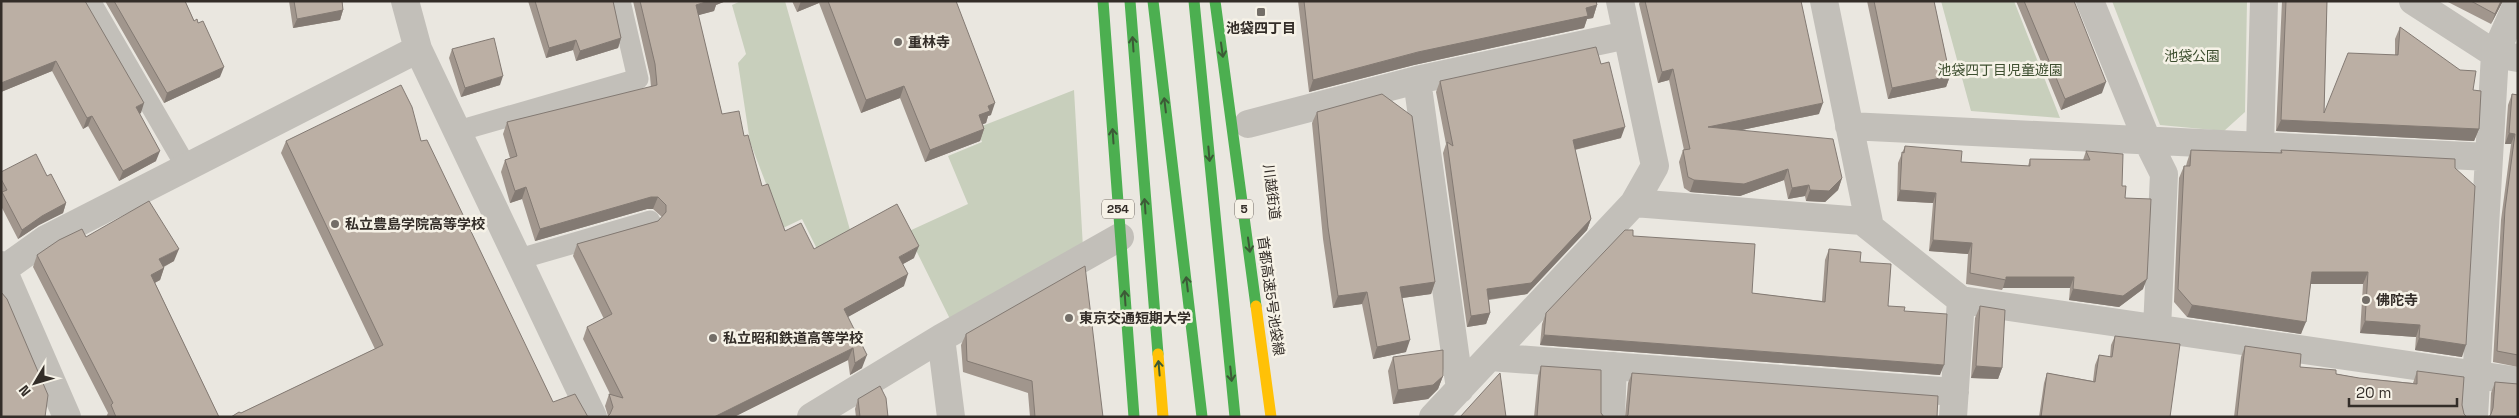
<svg xmlns="http://www.w3.org/2000/svg" width="2519" height="418" viewBox="0 0 2519 418" font-family="'Space Grotesk','Noto Sans JP',sans-serif">
  <style>
    .green { fill: #c8cfbc }
    .lines { fill: none; stroke-linecap: round; stroke-linejoin: round }
    .lane { stroke: #c2bfb9; stroke-width: 21 }
    .street { stroke: #c2bfb9; stroke-width: 28 }
    .fast { stroke: #4caf50; stroke-width: 11 }
    .slow { stroke: #ffc107; stroke-width: 11 }
    .wall { fill: #a1968d }
    .shaded-wall { fill: #837a73 }
    .building { fill: #bbafa4; stroke: #837a73 }
    .oneway { stroke: #3c5a36 }
    .poi-dot { fill: #736e68; stroke: #f6f2e7; stroke-width: 2 }
    .labels { text-anchor: middle; dominant-baseline: central; stroke-width: 5; stroke-linejoin: round; paint-order: stroke }
    .shield { fill: #f6f2e7; stroke: #6e6861; stroke-width: 1 }
    .shield-label { font-size: 12px; font-weight: bold; fill: #332d28 }
    .poi-label { font-size: 14px; font-weight: bold; fill: #332d28; stroke: #f6f2e7; text-anchor: start }
    .park-label { font-size: 14px; fill: #3d4e2f; stroke: #f6f2e7 }
    .street-label { font-size: 14px; fill: #332d28; stroke: #f6f2e7 }
  </style>
  <rect width="100%" height="100%" fill="#eae7e0"/>
  <path class="green" d="M741 1H785L850 230 817 249 802 219 783 228 750 142 738 63 746 54 732 5Z
    M1941 1H2014L2060 118 1971 111Z
    M2112 1H2247L2245 112 2224 131 2160 125Z
    M1074 90 1083 248 951 321 907 232 968 204 948 156 982 142 977 128Z"/>
  <g class="lines">
    <path class="lane" d="M90 1 187 168
      M458 131 638 79 620 1
      M519 259 650 221"/>
    <path class="street" d="M405 1 418 49 593 417
      M1824 1 1870 227
      M2090 1 2147 140 2164 174 2157 329
      M2413 1 2495 54 2518 58
      M1417 80 1460 389
      M1248 124 1417 80 1627 35
      M1849 126 2489 157
      M2260 146 2264 1
      M1634 203 1862 221 1961 300 2518 381
      M1 265 67 417
      M1 271 46 239 418 49
      M941 338 951 417
      M1490 357 1955 392
      M811 417 941 338 1120 237
      M1433 417 1634 203 1655 166 1620 1
      M1611 417 1613 366
      M1953 417 1961 300
      M2474 417 2495 54 2518 2"/>
    <path class="fast" d="M1103 1 1134 417
      M1130 1 1158 354
      M1153 1 1202 417
      M1194 1 1235 417
      M1215 1 1256 306"/>
    <path class="slow" d="M1256 306 1271 417
      M1158 354 1163 417"/>
  </g>
  <path class="wall" d="M1 1 141 113 139 114 156 161 119 181 88 126 83 129 52 71 1 92Z
    M105 1H185L220 77 164 103Z
    M289 1H342L343 10 340 20 293 28Z
    M528 1H613L621 38 618 48 576 61 573 50 546 58Z
    M633 1H726L716 5 714 11 698 15 722 114 744 136 762 186 785 231 814 249 914 258 903 264 904 286 847 317 862 368 850 375 848 360 734 417H607L608 416 605 406 609 394H610L583 339 587 327 604 319 573 256 577 244 658 221 662 217 653 209H647L535 241 522 199 510 203 501 172 505 160 510 158 503 134 507 122 651 87 650 76Z
    M792 1H956L991 115 988 116 986 123 983 124 984 129 980 141 925 162 900 98 861 113 819 3 797 12Z
    M1298 1H1596L1597 5 1593 18 1587 19 1584 28 1414 65 1309 92Z
    M1640 1H1801L1819 114 1742 130 1842 178 1838 190 1825 202 1806 201 1805 196 1788 199 1784 180 1740 196 1690 192 1684 188 1679 162 1683 150H1684L1669 80 1658 83 1639 4Z
    M1867 1H1934L1950 76 1946 87 1888 99Z
    M2016 1H2074L2102 93 2061 110Z
    M2282 1H2327L2324 113 2395 55V39L2400 27 2473 90 2479 129 2474 141 2276 131Z
    M2446 1H2503L2491 24Z
    M452 49 500 85 461 97 449 58Z
    M1440 81 1621 138 1575 150 1591 219 1587 230 1527 294 1489 300 1490 313 1486 324 1467 327 1443 153 1446 144 1436 92Z
    M2512 94 2518 95V367L2493 362 2501 220 2511 144H2505L2508 105Z
    M1317 112 1435 282 1431 294 1402 298 1406 352 1373 359 1362 304 1333 308 1323 239 1312 123Z
    M286 141H421L553 402 588 417 241 413 375 349 281 153Z
    M1905 146 1961 162 2028 166 2030 159 2083 160 2086 151 2122 186 2143 289 2119 307 2069 300 2070 288H2003L2002 290 1966 284 1968 254 1929 251 1933 203 1897 201 1898 163Z
    M2191 150 2280 153 2281 150 2455 168 2462 357 2415 350 2416 337 2360 333 2363 284H2311L2301 334 2187 317 2174 302 2179 178 2184 166H2186L2187 162Z
    M1 172 47 176 66 203 63 213 39 225 18 239 1 206Z
    M1633 236 1752 293 1822 301 1825 260 1829 249 1860 262 1888 306 1904 311 1940 375 1540 345 1542 324 1546 313Z
    M86 237 174 261 164 267V268L160 280 155 283 219 417H106L108 413 33 267 37 255Z
    M1980 306 2002 368 1998 379 1971 378 1975 318Z
    M966 334 1103 417H1030L1028 393 963 372 961 345Z
    M2115 336 2170 417H2039L2044 383 2047 373 2093 381 2095 365 2099 355 2110 357 2111 345Z
    M2245 346 2300 367 2359 378 2413 383 2417 371 2462 405 2464 414 2467 417H2234L2241 357Z
    M1393 357 1443 376 1438 389 1428 399 1393 404 1388 371Z
    M1541 366 1601 413 1604 417H1534L1538 376Z
    M1632 373 1937 417H1625L1628 383Z
    M2495 382 2518 384 2490 416 2491 393Z
    M858 399 888 417H856L855 409Z"/>
  <path class="shaded-wall" d="M709 1H726L716 5 714 11 692 17 696 5Z
    M801 1H820L819 3 797 12Z
    M2501 1H2503L2491 24 2495 14Z
    M1597 5 1593 18 1587 19 1584 28 1414 65 1309 92 1313 80Z
    M343 10 340 20 293 28 297 19Z
    M621 38 618 48 576 61 580 51Z
    M576 40 573 50 546 58 549 48Z
    M56 61 52 71 1 92V83Z
    M224 67 220 77 164 103 167 93Z
    M1673 69 1669 80 1658 83 1662 72Z
    M503 76 500 85 461 97 465 88Z
    M1950 76 1946 87 1888 99 1892 88Z
    M2106 82 2102 93 2061 110 2065 99Z
    M904 86 900 98 861 113 866 100Z
    M144 103 141 113 132 117 136 107Z
    M995 103 991 115 988 116 986 123 975 127 979 115 988 106Z
    M1823 103 1819 114 1703 138 1708 127Z
    M92 116 88 126 83 129 87 118Z
    M2281 120 2479 129 2474 141 2276 131Z
    M1625 127 1621 138 1569 151 1573 140Z
    M984 129 980 141 925 162 930 150Z
    M2509 133 2515 134 2511 144H2505Z
    M160 151 156 161 119 181 123 171Z
    M1788 169 1784 180 1740 196 1690 192 1694 180Z
    M1842 178 1838 190 1825 202 1806 201 1810 190Z
    M1809 185 1805 196 1788 199 1792 188Z
    M526 187 522 199 510 203 515 191Z
    M1900 190 1936 193 1933 203 1897 201Z
    M651 197H658L653 209H647L535 241 540 229Z
    M66 203 63 213 39 225 18 239 22 230 42 216Z
    M1591 219 1587 230 1527 294 1483 300 1487 289Z
    M1933 240 1972 243 1968 254 1929 251Z
    M919 246 914 258 894 269 899 257Z
    M179 249 174 261 155 271 159 259Z
    M164 268 160 280 146 287 151 275Z
    M2312 272H2368L2363 284H2308Z
    M908 274 904 286 839 322 844 309Z
    M2006 277H2074L2070 288H2003Z
    M2147 279 2143 289 2119 307 2069 300 2073 289Z
    M1435 282 1431 294 1395 299 1400 287Z
    M1367 292 1362 304 1333 308 1338 296Z
    M2192 305 2306 322 2301 334 2187 317Z
    M1490 313 1486 324 1467 327 1471 316Z
    M2365 321 2420 325 2416 337 2360 333Z
    M1544 335 1944 365 1940 375 1540 345Z
    M2419 338 2466 345 2462 357 2415 350Z
    M1410 340 1406 352 1373 359 1377 347Z
    M853 348 848 360 734 417H714Z
    M867 355 862 368 850 375 855 363Z
    M1976 366 2002 368 1998 379 1971 378Z
    M1443 376 1438 389 1428 399 1393 404 1398 390Z"/>
  <path class="building" d="M1 1H85L144 103 136 107 160 151 123 171 92 116 87 118 56 61 1 83Z
    M114 1H185L194 21 197 19 198 23 203 21 224 67 167 93Z
    M294 1H342L343 10 297 19Z
    M535 1H613L621 38 580 51 576 40 549 48Z
    M640 1H709L696 5 722 114 739 111 744 136 748 135 762 186 768 184 785 231 801 223 814 249 897 204 919 246 899 257 908 274 844 309 867 355 855 363 853 348 714 417H607L610 414 613 407 609 394 623 398 587 327 612 314 577 244 658 221 666 212V205L658 197H651L540 229 526 187 515 191 505 160 517 156 507 122 657 85 655 64Z
    M828 1H956L995 103 988 106 990 111 979 115 984 129 930 150 904 86 866 100Z
    M1304 1H1596L1597 5 1586 8 1588 16 1418 52 1313 80Z
    M1645 1H1801L1823 103 1708 127 1833 139 1842 178 1829 191 1810 190 1809 185 1792 188 1788 169 1744 184 1694 180 1688 177 1683 150 1690 149 1673 69 1662 72Z
    M1874 1H1934L1950 76 1892 88Z
    M2024 1H2074L2106 82 2065 99Z
    M2286 1H2327L2324 113 2348 53 2398 55 2400 27 2460 70 2476 71 2473 90 2481 91 2479 129 2281 120Z
    M2471 1H2501L2495 14Z
    M494 38 503 76 465 88 452 49Z
    M1596 47 1601 64 1609 62 1625 127 1573 140 1591 219 1531 283 1487 289 1490 313 1471 316 1447 142 1453 146 1440 81Z
    M401 85 412 107 421 141 427 140 553 402 575 394 588 417H231L239 412 241 413 383 345 286 141Z
    M1382 94 1412 116 1435 282 1400 287 1410 340 1377 347 1367 292 1338 296 1328 227 1317 112Z
    M2512 94 2518 95V355L2497 351 2505 209 2515 134 2509 133Z
    M1905 146 1962 151 1961 162 2030 166V159L2090 160 2086 151 2123 154 2122 186H2126L2125 198 2151 199 2147 279 2123 296 2073 289 2074 277H2006V280L1970 273 1972 243 1933 240 1936 193 1900 190 1902 152 1904 153Z
    M2191 150 2282 153 2281 150 2455 159V168L2475 186 2466 345 2419 338 2420 325 2365 321 2368 272H2312L2306 322 2192 305 2178 289 2184 166H2190Z
    M36 154 47 176 51 174 66 203 42 216 22 230 2 192 7 190 1 179V172Z
    M149 201 179 249 159 259 164 268 151 275 219 417H116L111 405 113 403 37 255 59 240 82 229 86 237Z
    M1625 230H1633V236L1755 244 1752 293 1825 302 1829 249 1861 252 1860 262 1891 264 1888 306 1905 307 1904 311 1947 314 1944 365 1544 335 1546 313Z
    M1085 266 1103 417H1035L1032 381 967 361 966 334Z
    M1 292 7 299 48 395 45 417H1Z
    M1980 306 2005 310 2002 368 1976 366Z
    M2115 336 2180 344 2170 417H2041L2047 373 2095 382 2099 355 2112 357Z
    M2245 346 2301 354 2300 367 2336 370V374L2359 378 2417 384V371L2464 377 2462 405 2464 414 2467 417H2237Z
    M1443 350V376L1433 385 1398 390 1393 357Z
    M1541 366 1601 370V413L1604 417H1537Z
    M1500 373 1506 417H1460Z
    M1632 373 1938 396 1937 417H1626L1628 415Z
    M2495 382 2518 384V417H2489L2491 414 2493 408Z
    M880 386 886 398 888 417H860L858 399Z"/>
  <defs><path id="oneway-shaft" d="M-6 0H5M1.5-3L5.5 0L1.5 3" fill="none" stroke-width="1.6" stroke-linecap="round" stroke-linejoin="round" transform="scale(1.25)"/></defs>
  <g class="oneway">
    <use href="#oneway-shaft" transform="translate(1133 44) rotate(-94)"/>
    <use href="#oneway-shaft" transform="translate(1222 50) rotate(82)"/>
    <use href="#oneway-shaft" transform="translate(1165 105) rotate(-97)"/>
    <use href="#oneway-shaft" transform="translate(1113 136) rotate(-94)"/>
    <use href="#oneway-shaft" transform="translate(1209 154) rotate(85)"/>
    <use href="#oneway-shaft" transform="translate(1145 206) rotate(-94)"/>
    <use href="#oneway-shaft" transform="translate(1249 245) rotate(82)"/>
    <use href="#oneway-shaft" transform="translate(1187 284) rotate(-97)"/>
    <use href="#oneway-shaft" transform="translate(1125 298) rotate(-94)"/>
    <use href="#oneway-shaft" transform="translate(1159 368) rotate(-95)"/>
    <use href="#oneway-shaft" transform="translate(1231 374) rotate(84)"/>
  </g>
  <g class="poi-dot">
    <rect x="1256" y="7" width="10" height="10" rx="2.5"/>
    <circle cx="898" cy="42" r="5"/>
    <circle cx="335" cy="224" r="5"/>
    <circle cx="2366" cy="300" r="5"/>
    <circle cx="1069" cy="318" r="5"/>
    <circle cx="713" cy="338" r="5"/>
  </g>
  <g class="labels">
    <g class="shield">
      <rect x="1102" y="199.5" width="32" height="19" rx="4"/>
      <rect x="1235" y="199.5" width="18" height="19" rx="4"/>
    </g>
    <g class="shield-label">
      <text x="1118" y="209">254</text>
      <text x="1244" y="209">5</text>
    </g>
    <g class="poi-label">
      <text x="1261" y="28" text-anchor="middle">池袋四丁目</text>
      <text x="908" y="42">重林寺</text>
      <text x="345" y="224">私立豊島学院高等学校</text>
      <text x="2376" y="300">佛陀寺</text>
      <text x="1079" y="318">東京交通短期大学</text>
      <text x="723" y="338">私立昭和鉄道高等学校</text>
    </g>
    <g class="park-label">
      <text x="2192" y="56">池袋公園</text>
      <text x="2000" y="70">池袋四丁目児童遊園</text>
    </g>
    <g class="street-label">
      <text transform="translate(1272 192) rotate(83)">川越街道</text>
      <text transform="translate(1271 296) rotate(82)">首都高速5号池袋線</text>
    </g>
  </g>
  <rect width="2519" height="418" fill="none" stroke="#332d28" stroke-width="5"/>
  <g transform="translate(35 383) rotate(232)" stroke="#f6f2e7" stroke-width="4" paint-order="stroke">
  <path d="M0-4L9 19L0 12L-9 19Z" fill="#332d28"/>
  <text y="-8" font-size="14" font-weight="bold" text-anchor="middle" fill="#332d28">N</text>
  </g>
  <path d="M2349 398v8h108v-8" fill="none" stroke="#332d28" stroke-width="2.5"/>
  <text x="2356" y="398" font-size="15" fill="#332d28" stroke="#f6f2e7" stroke-width="4" paint-order="stroke">20 m</text>
</svg>
